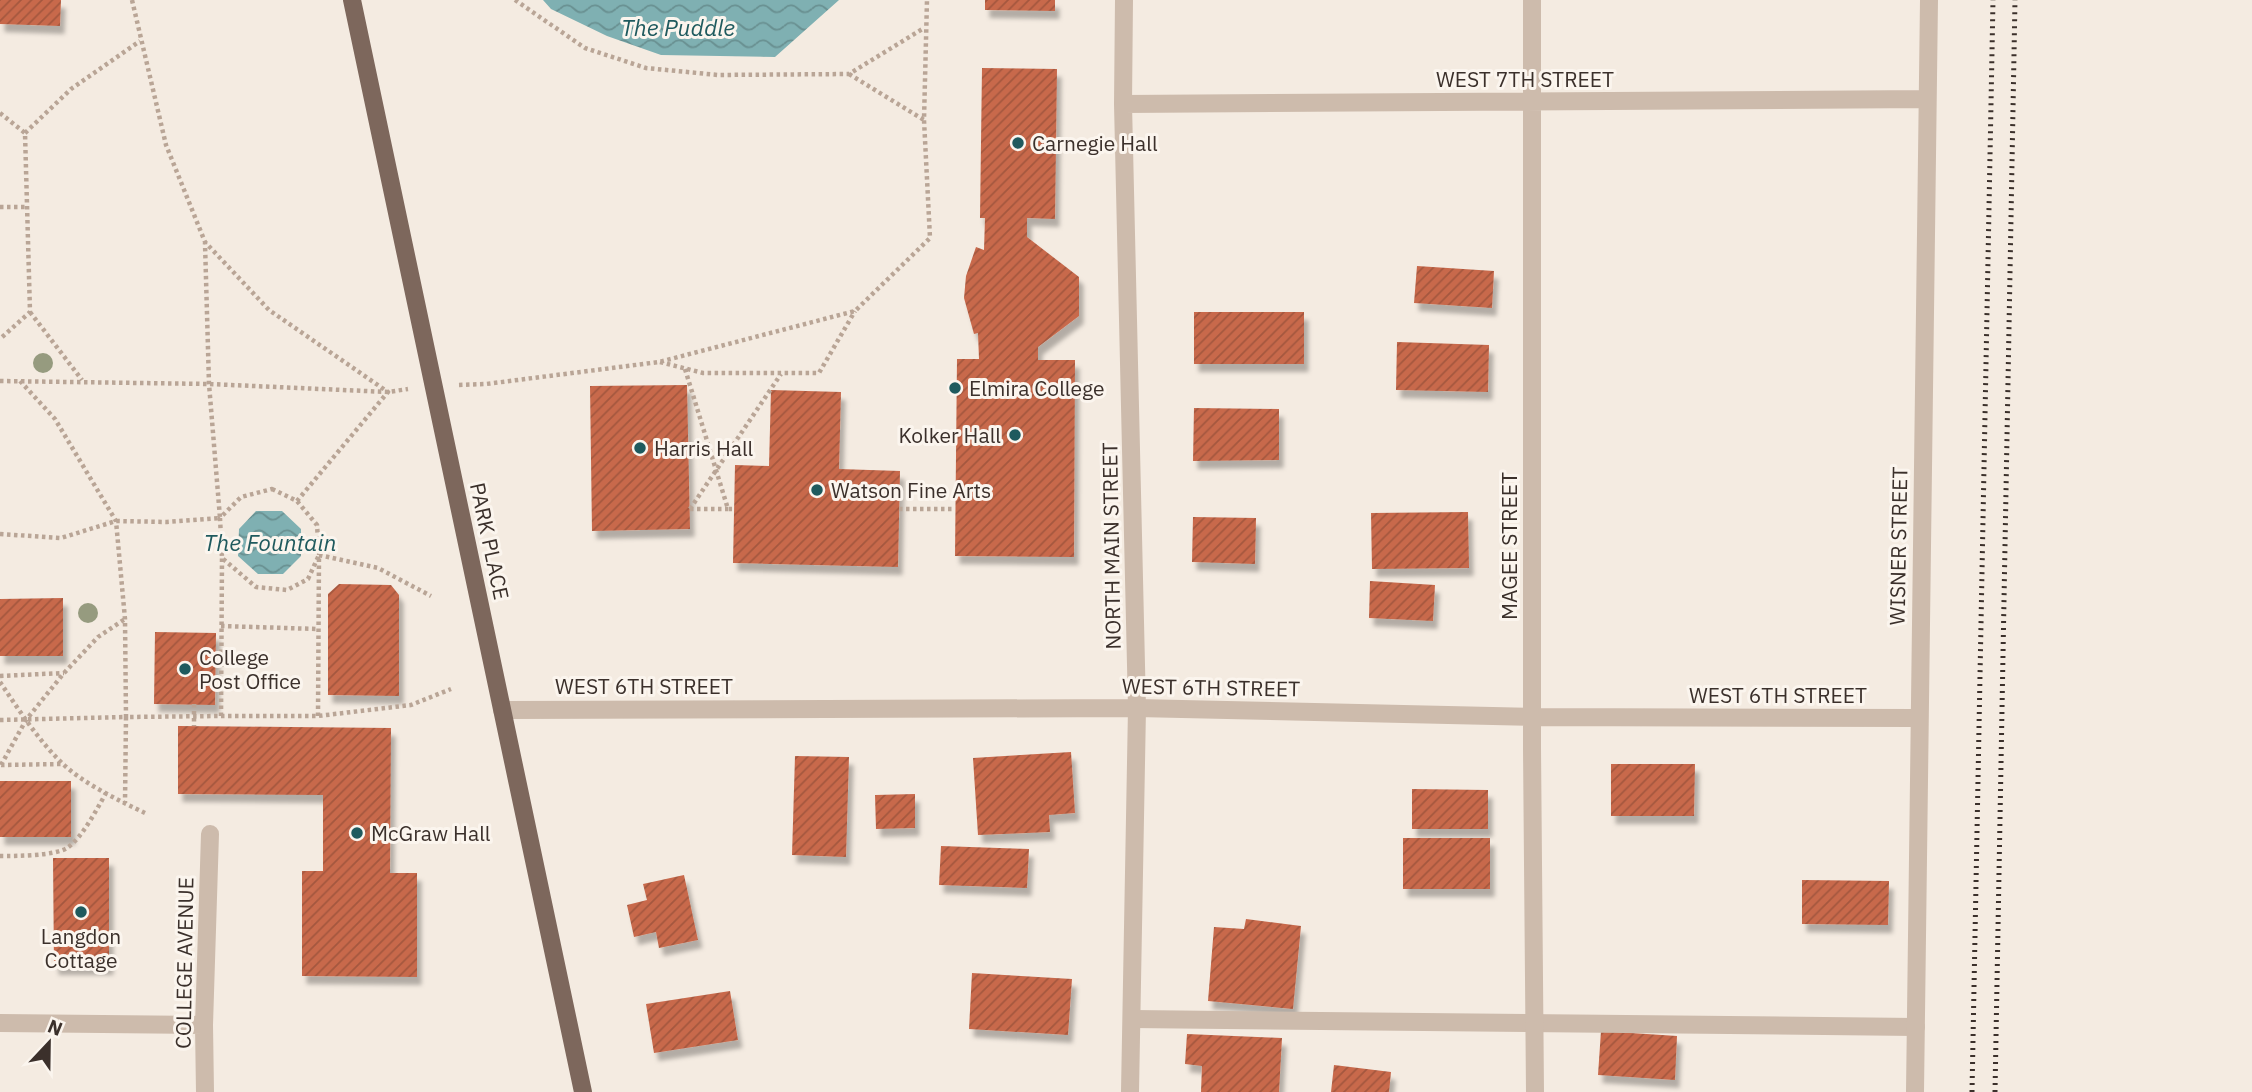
<svg xmlns="http://www.w3.org/2000/svg" width="2252" height="1092" viewBox="0 0 2252 1092" font-family="'IBM Plex Sans',sans-serif">
  <style>
    .water { fill: url(#water-waves) }
    .building { fill: url(#building-hatch); filter: url(#shadow) }
    .lines { fill: none; stroke-linecap: round; stroke-linejoin: round }
    .path { stroke: #b9a596; stroke-width: 4.5; stroke-dasharray: 3.5 3.5; stroke-linecap: butt }
    .lane { stroke: #cdbbac; stroke-width: 18 }
    .street { stroke: #cdbbac; stroke-width: 18 }
    .primary { stroke: #7d675c; stroke-width: 18 }
    .rail { stroke: #3b302b; stroke-width: 5; stroke-dasharray: 2 5; stroke-linecap: butt }
    .path-bridge { stroke: #b9a596; stroke-width: 4.5; stroke-dasharray: 3.5 3.5; stroke-linecap: butt }
    .tree { fill: #969b7f }
    .poi-dot { fill: #1f5a5e; stroke: #fbf5ee; stroke-width: 2.5 }
    .labels { text-anchor: middle; dominant-baseline: central; stroke-width: 6; stroke-linejoin: round; paint-order: stroke }
    .street-label { font-size: 21px; fill: #3b302b; stroke: #fbf5ee }
    .poi-label { font-size: 21px; fill: #3b302b; stroke: #fbf5ee; text-anchor: start }
    .water-label { font-size: 23px; font-style: italic; fill: #1f5a5e; stroke: #fbf5ee }
  </style>
  <defs>
    <pattern id="water-waves" width="16" height="10" patternUnits="userSpaceOnUse" patternTransform="scale(1.75)"><rect width="16" height="10" fill="#7fb0b2"/><path d="M0 5q4-4 8 0t8 0" fill="none" stroke="#699091"/></pattern>
    <pattern id="building-hatch" width="6" height="6" patternUnits="userSpaceOnUse" patternTransform="scale(1.75)"><rect width="6" height="6" fill="#c8694b"/><path d="M-1 1l2-2M0 6l6-6M5 7l2-2" fill="none" stroke="#a4573f"/></pattern>
    <filter id="shadow"><feDropShadow dx="4.5" dy="8" stdDeviation="2" flood-color="#0004"/></filter>
  </defs>
  <rect width="100%" height="100%" fill="#f4ebe1"/>
  <path class="water" d="M543 0H839L775 57 661 55 607 36 551 9Z
    M256 511H282L301 529V556L283 574H258L238 556 239 529Z"/>
  <path class="building" d="M0 0H61L60 26 0 24Z
    M985 0H1055V11L985 10Z
    M982 68 1057 69 1055 219 1027 218V237L1079 277V316L1038 347V360H1075L1074 557 955 556 957 359H979L978 333 974 334 964 298 966 276 976 247 984 250 985 218H980Z
    M1417 266 1494 271 1492 308 1414 303Z
    M1194 312H1304V364H1194Z
    M1397 342 1489 345 1488 392 1396 390Z
    M687 385 690 529 592 531 590 386Z
    M771 390 841 392 839 469 900 471 898 567 733 563 735 465 769 466Z
    M1194 408 1279 409V460L1193 461Z
    M1468 512 1469 568 1372 569 1371 513Z
    M1193 517 1256 518 1255 564 1192 562Z
    M1370 581 1435 585 1433 621 1369 618Z
    M339 584 391 585 399 595V696L328 695V594Z
    M63 598V656H0V599Z
    M155 632 216 633 215 705 154 704Z
    M178 726 391 728 390 873H417V977L302 976V871H323V795L178 794Z
    M1071 752 1075 813 1049 815 1050 832 978 835 973 758Z
    M795 756 849 757 846 857 792 855Z
    M1611 764H1695L1694 816H1611Z
    M0 781H71V837H0Z
    M1412 789 1488 790V829H1412Z
    M915 794V828L876 829 875 795Z
    M1403 838H1490V889H1403Z
    M941 846 1029 849 1027 888 939 885Z
    M53 858H109V967H54Z
    M684 875 698 940 659 948 656 932 634 937 627 905 647 900 643 884Z
    M1802 880 1889 881 1888 925 1802 924Z
    M1246 919 1301 926 1293 1009 1208 1001 1214 927 1244 929Z
    M972 973 1072 979 1068 1035 969 1029Z
    M730 991 738 1040 654 1053 646 1004Z
    M1601 1031 1677 1036 1675 1080 1598 1075Z
    M1187 1034 1282 1038 1279 1092H1201L1202 1066 1185 1064Z
    M1334 1065 1391 1072 1389 1092H1331Z"/>
  <g class="lines">
    <path class="path" d="M132 0 166 145 205 242 269 310 388 392 297 501
      M515 0 585 48 646 68 718 75 849 74 924 28
      M849 74 924 120
      M0 113 25 133 30 312 0 339
      M25 133 71 89 140 41
      M0 207H27
      M30 312 82 380
      M660 362 703 373H819L855 311
      M685 369 728 509H734
      M0 381 209 384 388 392 408 389
      M20 381 55 419 116 521 125 619 126 717 221 716 222 558
      M459 385 486 384 659 362 855 311 930 238 924 120 927 0
      M272 489 297 501 317 525 319 555 308 579 287 590 256 587 222 558 220 518 241 497Z
      M690 509 781 374
      M690 509H728
      M899 509H955
      M0 534 61 538 116 521 167 522 220 518 209 384 205 243
      M221 626 318 629
      M0 676 64 673
      M0 682C19 710 38 740 62 763 82 783 120 801 145 813
      M221 716H318L411 705 451 689
      M318 716 319 555 378 568 431 596
      M0 720 126 717 125 803
      M1 765 26 720 64 673 98 637 125 619
      M1 765 62 764
      M0 856C16 856 54 856 67 848 82 838 97 809 106 793"/>
    <path class="lane" d="M1132 1019 1916 1027"/>
    <path class="street" d="M1124 0 1123 104 1137 708 1130 1092
      M1532 0V748L1535 1092
      M1123 104 1927 99
      M502 710 1137 708 1532 717 1919 718
      M0 1023 204 1025
      M205 1092 204 1025 210 834
      M1915 1092 1929 0"/>
    <path class="primary" d="M352 0 583 1092"/>
    <path class="rail" d="M1972 1092 1993 0
      M1995 1092 2015 0"/>
    <path class="path-bridge" d="M194 704V726"/>
  </g>
  <g class="tree">
    <circle cx="43" cy="363" r="10"/>
    <circle cx="88" cy="613" r="10"/>
  </g>
  <g class="poi-dot">
    <circle cx="1018" cy="143" r="7"/>
    <circle cx="955" cy="388" r="7"/>
    <circle cx="1015" cy="435" r="7"/>
    <circle cx="640" cy="448" r="7"/>
    <circle cx="817" cy="490" r="7"/>
    <circle cx="185" cy="669" r="7"/>
    <circle cx="357" cy="833" r="7"/>
    <circle cx="81" cy="912" r="7"/>
  </g>
  <g class="labels">
    <g class="street-label">
      <text x="1525" y="79">WEST 7TH STREET</text>
      <text transform="translate(490 541) rotate(78)">PARK PLACE</text>
      <text transform="translate(1111 546) rotate(-91)">NORTH MAIN STREET</text>
      <text transform="translate(1509 546) rotate(-90)">MAGEE STREET</text>
      <text transform="translate(1898 546) rotate(-89)">WISNER STREET</text>
      <text x="644" y="686">WEST 6TH STREET</text>
      <text transform="translate(1211 687) rotate(1)">WEST 6TH STREET</text>
      <text x="1778" y="695">WEST 6TH STREET</text>
      <text transform="translate(184 963) rotate(-89)">COLLEGE AVENUE</text>
    </g>
    <g class="poi-label">
      <text x="1032" y="143">Carnegie Hall</text>
      <text x="969" y="388">Elmira College</text>
      <text x="1001" y="435" text-anchor="end">Kolker Hall</text>
      <text x="654" y="448">Harris Hall</text>
      <text x="831" y="490">Watson Fine Arts</text>
      <text x="199" y="657">College<tspan x="199" dy="24">Post Office</tspan></text>
      <text x="371" y="833">McGraw Hall</text>
      <text x="81" y="936" text-anchor="middle">Langdon<tspan x="81" dy="24">Cottage</tspan></text>
    </g>
    <g class="water-label">
      <text x="678" y="27">The Puddle</text>
      <text x="270" y="542">The Fountain</text>
    </g>
  </g>
  <g transform="translate(49 1043) rotate(22)" stroke="#fbf5ee" stroke-width="5" paint-order="stroke">
  <path d="M0-5L12 26L0 18L-12 26Z" fill="#3b302b"/>
  <text y="-10" font-size="19" font-weight="bold" text-anchor="middle" fill="#3b302b">N</text>
  </g>
</svg>
